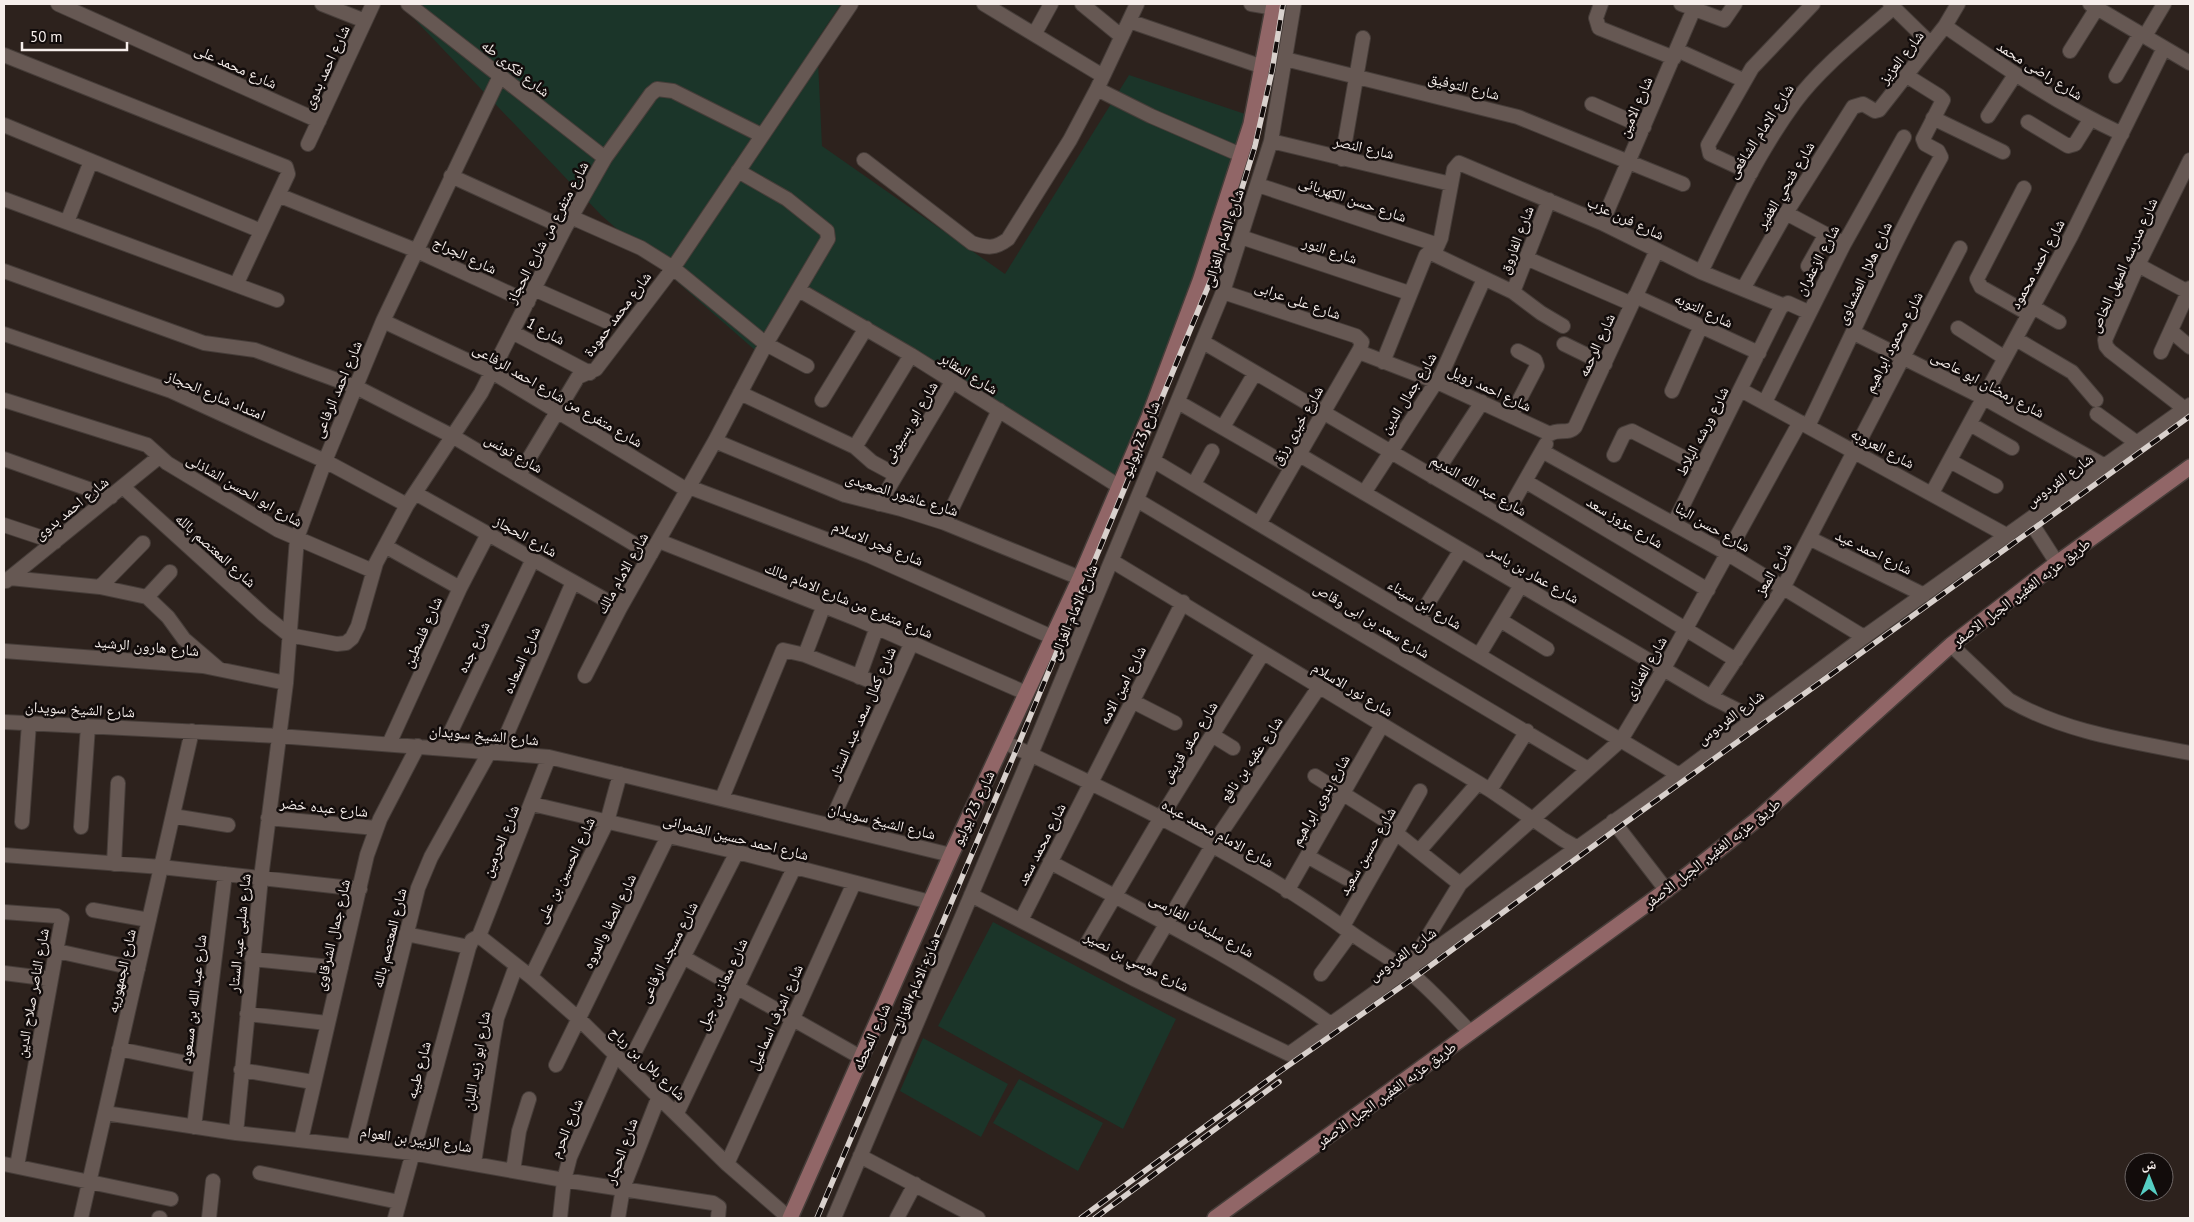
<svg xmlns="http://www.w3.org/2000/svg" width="2194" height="1222" viewBox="0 0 2194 1222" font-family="'PT Sans','Noto Naskh Arabic',sans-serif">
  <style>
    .green { fill: #1b3529 }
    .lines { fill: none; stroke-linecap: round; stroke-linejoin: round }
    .street-casing { stroke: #463d39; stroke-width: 16 }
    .secondary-casing { stroke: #463d39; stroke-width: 18 }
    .street { stroke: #665853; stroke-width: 14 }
    .secondary { stroke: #916667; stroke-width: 15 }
    .rail-casing { stroke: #d9d1cd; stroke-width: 5.5 }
    .rail { stroke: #120c0b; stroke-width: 4; stroke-dasharray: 11; stroke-linecap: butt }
    .labels { text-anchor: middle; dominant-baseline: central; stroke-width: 5; stroke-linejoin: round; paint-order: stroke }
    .street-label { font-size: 15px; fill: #f6eeeb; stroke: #120c0b }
  </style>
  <rect width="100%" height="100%" fill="#2d221d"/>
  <path class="green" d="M400 4H841L817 40 822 146 1005 274 1129 75 1251 116 1121 479 800 281 756 351 601 215Z
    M993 922 1176 1019 1123 1129 938 1026Z
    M923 1038 1008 1084 981 1137 900 1091Z
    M1019 1079 1103 1123 1078 1171 993 1123Z"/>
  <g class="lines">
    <defs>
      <path id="street" d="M58 4 319 121
        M322 4 365 21
        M408 4 605 158
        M984 4 1103 76
        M1082 4 1121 36
        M1251 4 1274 8
        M1601 4 1596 18 1599 28 1674 58
        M1681 4 1724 20 1735 4
        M1890 4 1931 44
        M2090 4 2190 63
        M1129 21 1263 67
        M1945 26C2002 66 2059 105 2122 134
        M1035 33 1051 4
        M2145 36 2164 4
        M1677 50 1743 80
        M2070 51 2097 8
        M4 55 286 167 288 174 236 285
        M1285 59 1518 117 1683 184
        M2116 76 2140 34
        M1097 89 1151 116 1241 155
        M1592 104 1644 127
        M1988 116 2015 75
        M1933 118 2003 152
        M2028 122 2068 146 2075 144 2090 120
        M4 125 261 231
        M1271 141 1451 184
        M308 144 373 4
        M1342 159 1363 38
        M864 160 972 243C987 248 995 249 1008 239L1070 140 1097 89 1137 4
        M1751 173 1710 154 1708 145 1752 68 1813 4
        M451 176 565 228
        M1258 185 1438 245
        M2024 188 1977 279 1981 287 2029 314
        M278 195 415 250 528 302
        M4 199 277 300
        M1786 213 1844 244
        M571 217 641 248 673 268 766 344 807 366
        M67 222 91 161
        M1602 223 1696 4
        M1241 237 1409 293
        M1429 252 1513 292 1541 313 1563 326
        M1526 258 1632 304
        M2138 265 2190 293
        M1808 266 1826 234
        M4 271 204 343 255 350 356 387 454 437 651 554
        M1701 272C1729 214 1757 154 1795 102 1822 66 1860 37 1894 7
        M534 289 606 321
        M1743 289 1786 213 1853 107 1863 104 1875 111 1879 110 1945 26 1958 4
        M799 290 911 355 1120 487
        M1223 292 1356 336 1362 342 1360 349 1259 524
        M1513 292 1549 200
        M1635 296 1759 353
        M2033 307 2059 322
        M383 321 492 372 687 490
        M1958 328 2005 358
        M2171 331 2190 347
        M512 332 590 373
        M1854 333 1984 398 2105 466
        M4 334 171 391 325 461 407 505
        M2016 339 2072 372 2096 400
        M1203 342 1504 518 1736 660
        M1564 344 1605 364
        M1359 352 1437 382 1550 434
        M2161 352 2190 288
        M1383 362 1426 255 1436 249 1441 238 1454 169 1459 163 1602 223 1701 272 1782 305
        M1741 390 2008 536
        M1672 391 1701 326
        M740 393 855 447 872 462 896 475
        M4 400 147 445 167 463 278 530 373 571
        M822 400 866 328
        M1178 402 1291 467
        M1765 402 1844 244 1904 137
        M2185 409 2110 351 2106 346 2105 340 2138 265 2190 160
        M2097 414 2137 443
        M1511 416 1537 366 1535 360 1518 351
        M1970 424 2012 448
        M1808 426C1852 336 1892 244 1941 157L1938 151 1925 144 1923 139 1943 100 1939 96 1907 76
        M1223 427 1255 373
        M1550 434C1559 428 1568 435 1575 427L1657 250
        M715 441 845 495 901 509 945 523 1080 578
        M855 447 911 355
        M1542 451 1728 554 1864 637
        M1298 454 1711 697 1755 719
        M1614 455 1624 434 1632 431 1702 467
        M4 459 111 497
        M1154 461 1679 775
        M1950 461 1996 486
        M519 475 578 377 596 369 673 268 851 4
        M1433 477 1482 402
        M1525 481 1708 590
        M1194 484 1212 451
        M123 487 264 615 289 635 337 644 346 643 352 638 358 626 376 563 407 505 481 393 565 228 605 158 651 94 657 89 673 91 761 135
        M689 487 870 556 1052 637
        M415 493 620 608
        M1364 493 1442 373 1484 279
        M1932 493 2071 236 2164 48
        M1137 500 1588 769
        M879 504 952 382
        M1504 518 1546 444
        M2030 521 2057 563
        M945 523 999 410
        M1674 523 1781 307 1788 303 1808 312
        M4 525 55 542
        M1809 538 1924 595
        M659 541 857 619 1026 693
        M385 546 460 588
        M1112 561 1490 790 1562 839 1576 847
        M10 578 100 587 147 597 168 617 184 639 219 669
        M6 581 159 457
        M100 587 143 543
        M147 597 170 572
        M1418 619 1461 550
        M1500 620 1547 649
        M1951 645 2009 700C2064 732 2129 741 2190 753
        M4 651 203 666 286 683
        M805 655 824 605
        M1479 655 1521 585
        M585 676 620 608 715 441 766 344 828 239 827 231 787 199 738 171
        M859 677 877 627
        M1711 697 1783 588 1960 248
        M1132 701 1175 723
        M4 722 279 736 549 757 951 855
        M1212 735 1233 748
        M1004 742C1120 796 1248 857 1351 933 1372 948 1394 960 1414 976 1434 993 1452 1013 1470 1032
        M389 744 460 588 488 534
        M443 748 533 559
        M499 752 573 582
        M1315 776 1388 822 1401 837 1460 884 1411 964
        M1490 790 1527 731
        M722 798 783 650 805 655 891 689
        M532 804 737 852 930 902
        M173 816 228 825
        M268 818 376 828
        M1613 821 1667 891
        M22 822 29 723
        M830 824 912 642
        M81 827 88 726
        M1419 851 1478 783
        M4 855 161 867 360 889
        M1307 856 1346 878
        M1050 862C1146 913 1244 961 1332 1025
        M114 864 118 783
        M1460 884 1621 740 1663 670 1800 422
        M1287 891 1382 725
        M971 895 1134 979 1289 1054 1679 775 1864 637 2190 405
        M93 910 149 920
        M4 912 57 916 62 919 17 1166
        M1021 920 1183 602
        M1343 926 1420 791
        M406 934 469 947
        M479 936 531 977 580 1020 727 1164 789 1218
        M479 936 549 757
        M57 951 138 969
        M1082 952 1160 819 1263 653
        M683 957 862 1058
        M252 959 341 968
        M4 973 51 979
        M1321 974 1351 933
        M531 977 607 822 620 774
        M1134 979 1212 846 1319 687
        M247 1014 327 1023
        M119 1049 201 1066
        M556 1065 668 836
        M628 1065 737 852
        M241 1070 313 1082
        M105 1113 236 1133 412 1153 564 1180 713 1203 719 1207 718 1218
        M677 1113 794 868
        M194 1127 225 874
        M236 1133 261 878 286 683 297 538 325 461 383 321 500 76
        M301 1140 367 855 380 819 418 746
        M354 1146 418 888 431 857 490 751
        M860 1156 978 1218
        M474 1163 493 1040 497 1018 516 966
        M4 1164 171 1199
        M727 1164 854 883
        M513 1171 519 1131 529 1099
        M260 1173 399 1202
        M81 1218 192 731
        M159 1218H160
        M209 1218 213 1181
        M395 1218 469 947 472 940 479 936
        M560 1218 564 1180 570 1157 616 1054
        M618 1218 623 1188 659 1096
        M834 1218 1031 754 1223 292 1271 141 1294 4
        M897 1218 915 1184"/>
      <path id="secondary" d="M790 1218 951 855 1080 578 1149 417 1200 281 1251 124 1274 4
        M1215 1218 1687 875 1760 817 1951 645 2057 563 2190 467"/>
    </defs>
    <use href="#street" class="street-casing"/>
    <use href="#secondary" class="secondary-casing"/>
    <use href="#street" class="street"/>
    <use href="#secondary" class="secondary"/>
    <defs>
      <path id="rail" d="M817 1218 1017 748 1222 253 1255 146 1272 71 1283 4
        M1081 1218 1279 1072 1415 977 1618 828 2190 416
        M1095 1218 1279 1082"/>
    </defs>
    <use href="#rail" class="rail-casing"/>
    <use href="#rail" class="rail"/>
  </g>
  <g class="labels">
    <g class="street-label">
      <text transform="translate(1901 57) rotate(-52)">شارع العزيز</text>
      <text transform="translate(236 66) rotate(24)">شارع محمد على</text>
      <text transform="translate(326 67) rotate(-65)">شارع احمد بدوى</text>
      <text transform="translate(516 68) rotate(38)">شارع فكرى طه</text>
      <text transform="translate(2040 70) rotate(32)">شارع راضى محمد</text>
      <text transform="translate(1464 86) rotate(14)">شارع التوفيق</text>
      <text transform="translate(1635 107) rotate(-67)">شارع الامين</text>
      <text transform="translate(1760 131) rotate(-57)">شارع الامام الشافعى</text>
      <text transform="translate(1364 147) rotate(13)">شارع النصر</text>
      <text transform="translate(1785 185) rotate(-59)">شارع فتحي الغفير</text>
      <text transform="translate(1353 199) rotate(19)">شارع حسن الكهربائى</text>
      <text transform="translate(1626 218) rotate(25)">شارع فرن عزب</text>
      <text transform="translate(547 232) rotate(-62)">شارع متفرع من شارع الحجاز</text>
      <text transform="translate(1223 238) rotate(-72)">شارع الامام الغزالى</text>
      <text transform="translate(1516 240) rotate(-69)">شارع الفاروق</text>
      <text transform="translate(1330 250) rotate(18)">شارع النور</text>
      <text transform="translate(465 255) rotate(25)">شارع الجراج</text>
      <text transform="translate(1817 260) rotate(-62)">شارع الزعفران</text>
      <text transform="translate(2037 264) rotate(-62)">شارع احمد محمود</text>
      <text transform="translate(2123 265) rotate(-66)">شارع مدرسه المنهل الخاص</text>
      <text transform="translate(1864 273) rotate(-65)">شارع هلال العشماوى</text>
      <text transform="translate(1298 300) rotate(19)">شارع على عرابى</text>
      <text transform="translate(1704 310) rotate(25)">شارع التوبه</text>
      <text transform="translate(617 314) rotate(-53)">شارع محمد حمودة</text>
      <text transform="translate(546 331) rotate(28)">شارع 1</text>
      <text transform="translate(1893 342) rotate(-63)">شارع محمود ابراهيم</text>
      <text transform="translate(1596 345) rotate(-65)">شارع الرحمه</text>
      <text transform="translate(969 373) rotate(32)">شارع المقابر</text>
      <text transform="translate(1988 384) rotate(28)">شارع رمضان ابو عاصى</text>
      <text transform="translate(1490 388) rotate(25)">شارع احمد زويل</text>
      <text transform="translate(337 389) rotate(-67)">شارع احمد الرفاعى</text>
      <text transform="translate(1408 393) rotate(-58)">شارع جمال الدين</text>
      <text transform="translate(216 395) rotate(23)">امتداد شارع الحجاز</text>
      <text transform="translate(558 395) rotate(30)">شارع متفرع من شارع احمد الرفاعى</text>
      <text transform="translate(910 422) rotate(-59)">شارع ابو بسيونى</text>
      <text transform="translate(1297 425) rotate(-60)">شارع خيرى رزق</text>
      <text transform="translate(1702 431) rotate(-63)">شارع ورشه البلاط</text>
      <text transform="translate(1140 439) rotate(-68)">شارع 23 يوليو</text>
      <text transform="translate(1883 448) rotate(28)">شارع العروبه</text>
      <text transform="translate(514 453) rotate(30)">شارع تونس</text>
      <text transform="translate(2059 480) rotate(-36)">شارع الفردوس</text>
      <text transform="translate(1479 485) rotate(30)">شارع عبد الله النديم</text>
      <text transform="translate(245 490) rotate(30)">شارع ابو الحسن الشاذلى</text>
      <text transform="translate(902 494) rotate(17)">شارع عاشور الصعيدى</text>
      <text transform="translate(71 508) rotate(-39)">شارع احمد بدوى</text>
      <text transform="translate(1625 522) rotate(31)">شارع عزوز سعد</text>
      <text transform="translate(1713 527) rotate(30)">شارع حسن البنا</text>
      <text transform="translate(526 536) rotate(29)">شارع الحجاز</text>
      <text transform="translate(878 543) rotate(22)">شارع فجر الاسلام</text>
      <text transform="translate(216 550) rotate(42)">شارع المعتصم بالله</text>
      <text transform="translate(1874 552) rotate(26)">شارع احمد عيد</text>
      <text transform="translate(1773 569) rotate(-60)">شارع المعز</text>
      <text transform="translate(622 573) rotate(-61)">شارع الامام مالك</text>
      <text transform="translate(1534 574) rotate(30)">شارع عمار بن ياسر</text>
      <text transform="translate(2021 592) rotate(-37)">طريق عزبه الغفير, الجبل الاصفر</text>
      <text transform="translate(849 600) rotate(22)">شارع متفرع من شارع الامام مالك</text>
      <text transform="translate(1425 604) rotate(31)">شارع ابن سيناء</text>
      <text transform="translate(1073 612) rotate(-67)">شارع الامام الغزالى</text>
      <text transform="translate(1372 620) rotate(31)">شارع سعد بن ابى وقاص</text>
      <text transform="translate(422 632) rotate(-66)">شارع فلسطين</text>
      <text transform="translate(147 646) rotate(5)">شارع هارون الرشيد</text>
      <text transform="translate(473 647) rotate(-64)">شارع جده</text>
      <text transform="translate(521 660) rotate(-66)">شارع السعاده</text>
      <text transform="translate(1645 668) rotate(-60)">شارع الغمازى</text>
      <text transform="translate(1122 685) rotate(-63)">شارع امين الامه</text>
      <text transform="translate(1353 689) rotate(31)">شارع نور الاسلام</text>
      <text transform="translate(80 709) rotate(3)">شارع الشيخ سويدان</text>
      <text transform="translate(862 713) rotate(-66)">شارع كمال سعد عبد الستار</text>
      <text transform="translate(1730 717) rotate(-37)">شارع الفردوس</text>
      <text transform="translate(484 735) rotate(5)">شارع الشيخ سويدان</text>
      <text transform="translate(1189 742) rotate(-58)">شارع صقر قريش</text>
      <text transform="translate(1251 759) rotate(-56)">شارع عقبه بن نافع</text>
      <text transform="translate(1320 800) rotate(-60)">شارع بدوى ابراهيم</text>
      <text transform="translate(324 807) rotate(6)">شارع عبده خضر</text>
      <text transform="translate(973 808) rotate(-65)">شارع 23 يوليو</text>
      <text transform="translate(882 821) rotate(14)">شارع الشيخ سويدان</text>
      <text transform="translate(1218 833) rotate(29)">شارع الامام محمد عبده</text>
      <text transform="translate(736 837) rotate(14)">شارع احمد حسين الضمرانى</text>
      <text transform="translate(500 841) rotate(-68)">شارع الحرمين</text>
      <text transform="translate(1041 844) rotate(-63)">شارع محمد سعد</text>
      <text transform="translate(1367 851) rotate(-60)">شارع حسين سعيد</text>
      <text transform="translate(1712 853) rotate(-38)">طريق عزبه الغفير, الجبل الاصفر</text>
      <text transform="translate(565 870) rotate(-64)">شارع الحسين بن على</text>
      <text transform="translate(609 921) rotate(-64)">شارع الصفا والمروه</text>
      <text transform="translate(1202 925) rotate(29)">شارع سليمان الفارسى</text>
      <text transform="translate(239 933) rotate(-84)">شارع شلبى عبد الستار</text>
      <text transform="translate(332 935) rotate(-77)">شارع جمال الشرقاوى</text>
      <text transform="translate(389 938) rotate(-76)">شارع المعتصم بالله</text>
      <text transform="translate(668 952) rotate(-63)">شارع مسجد الرفاعى</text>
      <text transform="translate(1402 954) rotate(-36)">شارع الفردوس</text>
      <text transform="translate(1137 961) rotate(27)">شارع موسي بن نصير</text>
      <text transform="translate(121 971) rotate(-77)">شارع الجمهوريه</text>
      <text transform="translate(722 984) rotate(-65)">شارع معاذ بن جبل</text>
      <text transform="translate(915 985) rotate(-67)">شارع الامام الغزالى</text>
      <text transform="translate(32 993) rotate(-80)">شارع الناصر صلاح الدين</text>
      <text transform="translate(193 999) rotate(-83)">شارع عبد الله بن مسعود</text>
      <text transform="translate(775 1017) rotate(-66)">شارع اشرف اسماعيل</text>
      <text transform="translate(871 1037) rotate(-66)">شارع المحطه</text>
      <text transform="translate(476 1061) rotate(-80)">شارع ابو زيد اللبان</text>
      <text transform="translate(648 1063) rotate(44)">شارع بلال بن رباح</text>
      <text transform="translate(418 1070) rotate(-75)">شارع طيبه</text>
      <text transform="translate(1386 1094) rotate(-36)">طريق عزبه الغفير, الجبل الاصفر</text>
      <text transform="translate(566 1128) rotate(-67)">شارع الحرم</text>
      <text transform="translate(416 1139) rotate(8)">شارع الزبير بن العوام</text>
      <text transform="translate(621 1151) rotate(-70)">شارع الحجار</text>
    </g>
  </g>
  <rect width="2194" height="1222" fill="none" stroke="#f6eeeb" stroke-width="10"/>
  <g transform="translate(2149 1177)"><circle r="24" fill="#120c0b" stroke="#6d6665"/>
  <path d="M0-4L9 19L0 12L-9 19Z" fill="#56cec3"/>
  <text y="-8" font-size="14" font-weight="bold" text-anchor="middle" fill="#f6eeeb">ش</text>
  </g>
  <path d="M22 42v8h105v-8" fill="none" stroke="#f6eeeb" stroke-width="2.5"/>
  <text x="30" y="42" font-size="15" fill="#f6eeeb" stroke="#120c0b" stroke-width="4" paint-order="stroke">50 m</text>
</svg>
